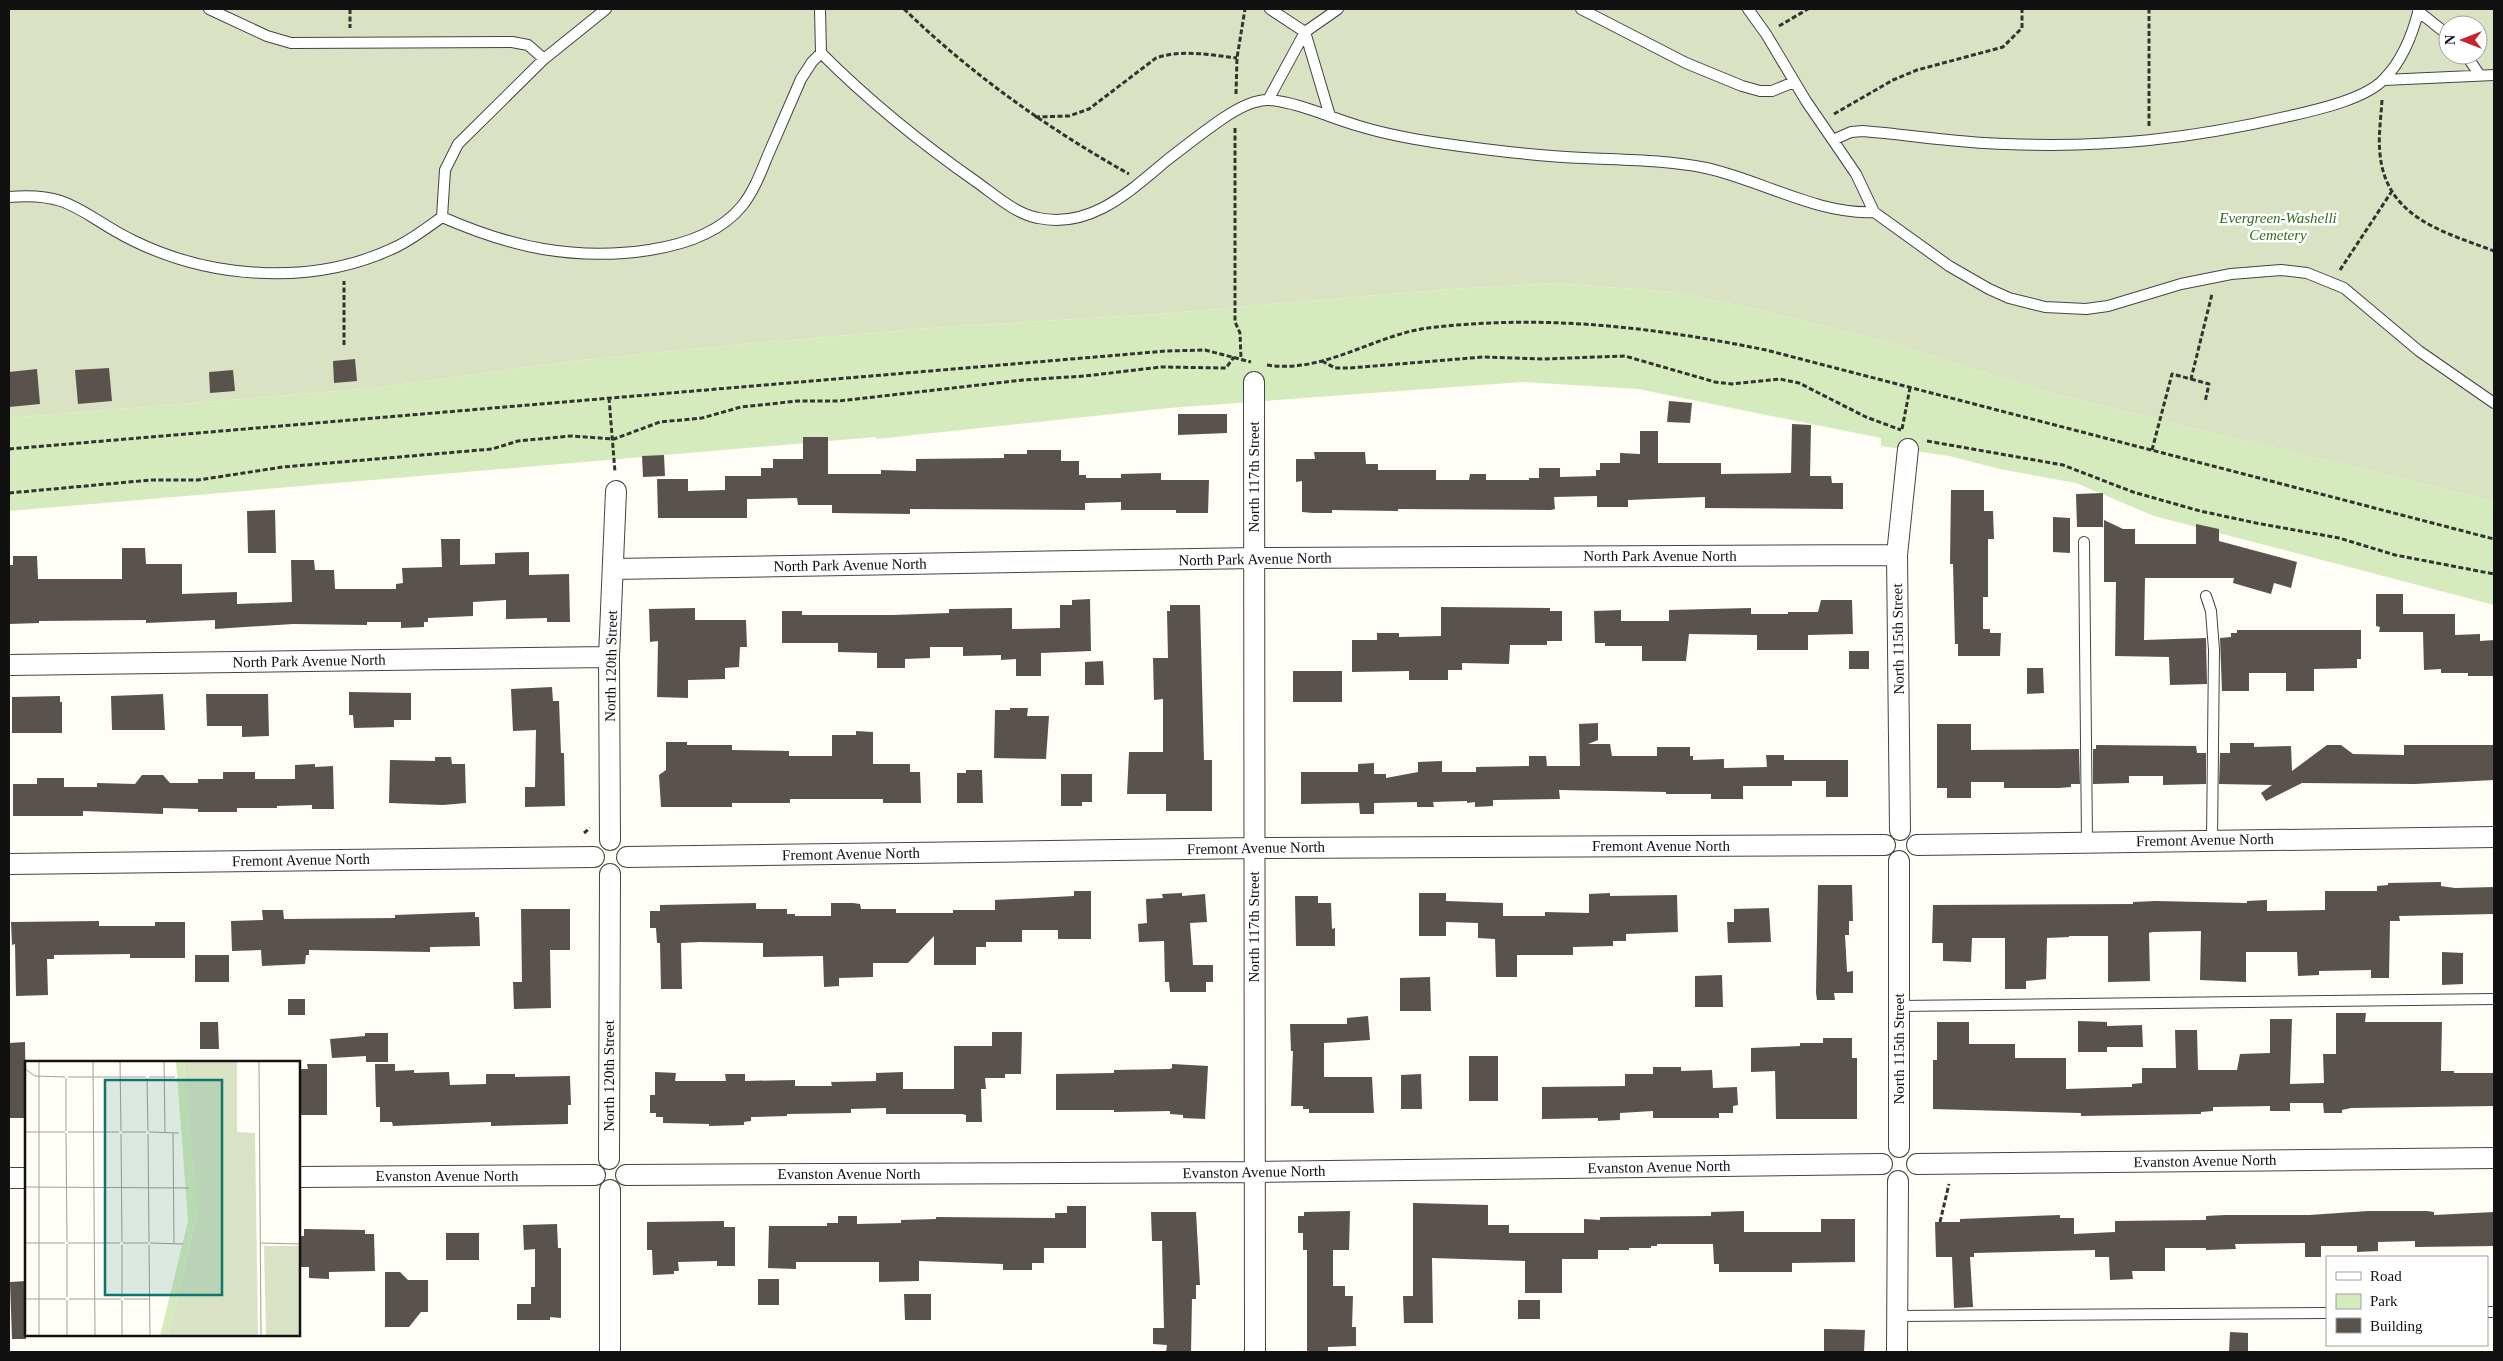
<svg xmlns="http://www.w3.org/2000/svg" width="2503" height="1361" viewBox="0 0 2503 1361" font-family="Georgia,serif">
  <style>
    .green { fill: #d5ebbd }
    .cemetery { fill: #d9e3c4; fill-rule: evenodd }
    .building { fill: #5a524d }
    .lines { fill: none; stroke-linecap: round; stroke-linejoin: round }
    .service-casing { stroke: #444; stroke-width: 12 }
    .minor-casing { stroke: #444; stroke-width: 22 }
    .path { stroke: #333; stroke-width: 3; stroke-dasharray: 5 2.5; stroke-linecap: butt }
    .service { stroke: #fff; stroke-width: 10 }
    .minor { stroke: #fff; stroke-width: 20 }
    .labels { text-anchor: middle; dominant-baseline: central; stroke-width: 5; stroke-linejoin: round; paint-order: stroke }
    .park-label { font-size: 15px; font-style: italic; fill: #2f6b1f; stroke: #fff }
    .street-label { font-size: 15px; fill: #111; stroke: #fff }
    .inset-road { fill: none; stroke: #a09f9a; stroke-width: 1 }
    .view { fill: #0f766e; fill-opacity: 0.15; stroke: #0f766e; stroke-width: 2.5 }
    .inset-edge { fill: none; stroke: #111; stroke-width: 2.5 }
  </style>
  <rect width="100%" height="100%" fill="#fffdf5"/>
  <path class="green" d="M1554 283 1674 292 1761 310 1901 346 2034 388 2143 416 2494 501V605L2154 516 2076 483 2000 469 1949 456 1881 446V438L1638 389 1522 382 1169 408 876 439V437L9 511V418L374 388 573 361 755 343 942 327 1158 314 1437 290Z"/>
  <path class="cemetery" d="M9 9H2494V501L2143 416 2034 388 1901 346 1761 310 1674 292 1554 283 1437 290 1158 314 942 327 755 343 573 361 374 388 9 418ZM2448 25H2478V55H2448Z"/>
  <path class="building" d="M355 359 357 381 334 383 333 361Z
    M109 368 112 401 78 404 75 370Z
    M37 369 40 404 9 407V372Z
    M233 370 235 391 210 393 209 372Z
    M1669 401 1692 403 1690 423 1667 422Z
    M1178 414H1227V433L1178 435Z
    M1792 424 1811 425 1810 476H1831L1832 483H1843V509L1705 508V497L1628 500V507H1597V496L1554 497 1555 509 1551 510 1398 509V511L1332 510V513H1313L1302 512V481L1296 482V459H1315L1314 452H1365L1366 464H1378V470H1436V480H1469L1470 474H1486V480H1529V478H1539V468H1560V477L1596 476V470H1600V463H1620V453L1640 454V431H1658V463H1721V474L1791 473Z
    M803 437H828V474H881V470L916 471V459L1004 458V454H1027V450H1061V461H1079V475H1086V478H1121V474L1161 473V480H1209L1208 513H1176V510H1121V502L1085 503V510L910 509V514L832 513V505H798L797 498 747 499V518H658L657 479H688V491L725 490V476H761V468H773V459H803Z
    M664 455 665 476 643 477 642 456Z
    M1951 490H1984V511H1993L1994 539H1988V597H1983V629H1990V633H2001L2000 656H1958V644H1955L1953 564H1950Z
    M2103 493V527H2077L2076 494Z
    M275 510 276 553H248L247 511Z
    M2053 517 2070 518V553L2053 552Z
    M2104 520 2123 529H2135V544H2196V524L2219 529V541L2297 562 2291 588 2274 583 2271 594 2233 583 2234 578H2145L2144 640 2206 638 2207 684 2170 685 2169 657 2115 656 2116 582H2104Z
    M441 539H460V565L495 564V553L529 552V575L569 574 570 622H547V618L506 619V600L473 602V616L428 618V622H424V627L401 628V622H367V625L293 624 215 629V620L146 623V620L39 621V623L9 624V565H13V556H37L38 579H122V548H145L146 564H182V594L237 592V604L292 602 291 560H314L315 570H334L335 589H396V584L403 583 402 568 442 567Z
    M2376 594H2403V614H2455V635L2480 634V641L2494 640V676H2468V673H2441V669L2424 670 2423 632H2379L2380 627 2376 626Z
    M1090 599 1091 651 1041 653V676H1016V659L1001 660V655L963 656V647H930V658L905 659V668H877V653L838 652V643H782V611H802V615H893L949 613V609L1012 608V629L1060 628V605H1072V600Z
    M1821 600H1852L1853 634 1808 635V650H1757V635L1689 634 1686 661H1642V646H1605V643H1595L1594 611 1621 610V621H1669V610L1751 608V614H1788V612H1818Z
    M1170 605H1200L1204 760H1212V811H1166V794H1127L1129 752H1163V699L1154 700 1153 658H1168L1167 611H1170Z
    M1441 607 1550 608V611H1562V641H1547V645H1510L1509 664 1462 663V670H1448V680H1409V671L1352 672V640H1377V633H1399V637L1441 636Z
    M695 608V620H746L747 647H740L739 667 725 668V679L688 680V698L657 697 658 641 650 642 649 609Z
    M2237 630H2361V659H2357V668L2314 669V691H2286V673H2249V691H2222L2220 638 2231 637V633H2237Z
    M1849 651H1869V669H1849Z
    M1103 661 1104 685H1085V662Z
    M2027 668H2043L2044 693 2027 694Z
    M1293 671H1342V702H1293Z
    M552 687 553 701H559L561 753H564L565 806 525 807V787H535L536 730 513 731 511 689Z
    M349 692 411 693V720H394V727L354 728 353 715H349Z
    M163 694 165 730H112L111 696Z
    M206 694H268L269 736 242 737V726H207Z
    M60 696V702H62V733H12V697Z
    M1010 708H1028L1027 716H1049L1046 759 994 758 995 710H1010Z
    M1598 723V740L1588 744H1610L1612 756H1657V747H1690V756H1693V760L1724 759V768L1767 767 1766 755H1784V760H1848V797H1826V781H1792V786H1743V799H1711V794H1666V792L1559 790 1560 799 1493 800V806L1475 807V802L1467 803V801L1433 802 1434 807H1417V802L1374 803V814H1360L1359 803 1301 804V772H1358V764L1374 763V774H1386V778L1418 772V762L1442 761V772H1476V767L1529 766V756H1546L1547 766H1580L1579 724Z
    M1937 724H1971V750L2079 749 2080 784H2071V787L2059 788H2004V782H1971V798H1947V788H1937Z
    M856 731 873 732V764H910V772H920L921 803H883V799H790V803H732V807H661L659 775 666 770V742H687V745H732V750L789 751V756H832V735H856Z
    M2230 743H2254V747L2291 746 2292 771 2327 745H2341L2353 754 2404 755V745H2494V780L2415 784 2302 783 2266 801 2261 793 2272 785 2219 784 2220 753H2230Z
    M2096 745 2196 746 2197 753H2206V784L2163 785V776H2129V783L2093 784V749H2096Z
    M435 757H451L452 764H465L466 803 443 805 389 803 390 760 435 761Z
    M315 764V767L333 766 334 809H312V805L277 806V808H237V812H198V809L163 808V814L83 811V816H13V784H37V778H64V787H97V783L135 784 142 775H163L170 783H198V779H223V772H255V779H295V765Z
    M966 770H982L983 803H957V773H966Z
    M1061 774H1092V802H1082V806H1061Z
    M2441 882V886L2455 888 2494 887V914L2399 916 2400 921H2390L2389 978H2371V970L2319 971V975L2298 976 2297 952H2246V982L2200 980 2201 931 2152 932 2149 933 2150 981 2108 982V936H2069V937L2047 938 2046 979 2026 981V989H2005V938H1972L1971 962 1943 961V943H1932L1933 905 2133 904V902L2156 901 2247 903V901L2267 900V911L2325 910V891H2377V886L2388 885V883Z
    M1818 885H1852L1853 921H1849V935H1845L1847 972 1853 971V993H1834L1835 1000H1817L1816 993Z
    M1074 891H1091V939H1058V930H1022V942H986V947H976V965H934V936L908 963H873V977L839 978V986L824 987 823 956 763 957V943L700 942 681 943 682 989H661L660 943H657L656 928H650V911H660V905L756 903V909H787V914H795V916H831V903H853L860 904 861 909H896V913H953V910H995V900L1074 896Z
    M1182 893V896L1205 894 1207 922 1190 923 1193 965H1213V982H1206V992H1170L1169 982H1165L1164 941 1139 942 1138 924 1147 923 1146 899 1163 898 1162 894Z
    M1419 893H1446V901L1503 903V916H1545V912L1589 913V894L1610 893V896L1677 895 1678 932 1626 934V941H1613V946L1573 947V955H1517V977H1496L1495 939 1478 938V923L1446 922V936H1419Z
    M1295 896H1318V903H1331L1332 929 1335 928V946H1296Z
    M1769 908 1771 942 1728 943 1727 922H1734V909Z
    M521 909H570V950H550L551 1008 514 1009 513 982H522Z
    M262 910H283L284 919 395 918V915L475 912V917H479L480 946 430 947V952L309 950V955H306L305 964 262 966 261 950 232 951 231 921 263 920Z
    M99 921V926H155V922H185V958H130V954L54 955V959H47L48 995 16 996 15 944 12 945 11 922Z
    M2442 952 2463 953V984L2442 985Z
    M195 955H229V982H195Z
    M1722 975 1723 1007H1695V976Z
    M1430 977 1431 1011H1400V978Z
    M288 999H305V1015H288Z
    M2336 1013H2366L2365 1022H2442L2441 1071H2454V1073H2494V1106L2351 1108 2342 1110V1113H2324L2323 1103H2290V1111H2270V1106L2213 1107V1111L2201 1112V1114L2081 1116V1113L1933 1109V1060H1937V1022H1969V1044H2015V1058H2066V1089L2128 1087H2132V1084L2142 1083V1068H2176L2175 1030H2197L2198 1070H2237L2240 1054 2270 1053V1019H2292L2290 1084 2324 1083 2323 1054H2336Z
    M1368 1016 1370 1040 1324 1043V1077H1372L1374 1113H1309V1109H1303V1106H1291L1293 1051H1291L1290 1024H1347V1018Z
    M2078 1021 2107 1022V1026L2142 1025 2143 1047H2107V1052H2078Z
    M200 1022H218L219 1049H200Z
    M992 1032H1022L1021 1074H1005V1078H985L986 1089H981L982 1122H966V1115L962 1114H886V1108L851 1109V1113L787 1114V1116L751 1117V1121L744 1122V1125L709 1126V1124L663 1123V1117H656V1113H650V1095H655V1072L676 1073 675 1081H726L725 1074H745V1081L795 1080V1086H832L831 1082 876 1081V1073L903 1072V1089H954V1046H992Z
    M365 1033H388V1062H366V1056L332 1058 330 1039 365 1036Z
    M1823 1038H1852V1058H1857V1119H1776L1775 1071 1751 1072V1048L1800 1046V1043H1823Z
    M25 1042 26 1118H9V1043Z
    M1469 1056H1498V1101H1469Z
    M307 1064H327V1115H301L299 1077 300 1069H308Z
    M375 1064H395V1071L414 1070V1073L449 1072 450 1085 486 1084V1074H515V1077L570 1076 571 1105H568V1124L491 1126V1122L393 1126 392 1122H380V1107H376Z
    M1172 1064 1208 1066 1205 1119 1183 1118V1115L1170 1114V1111L1114 1112V1110H1056V1074L1114 1073V1070L1170 1069 1172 1068Z
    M1653 1067H1681V1071L1712 1070 1713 1088 1737 1087 1738 1105 1733 1106V1113H1719V1118H1653V1111L1620 1113V1120L1598 1121V1118L1542 1119V1087L1625 1086V1074H1653Z
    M1421 1074 1422 1109H1401V1075Z
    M1413 1203 1488 1205V1225H1509V1233H1584V1219L1600 1220V1217L1711 1216V1212L1744 1211V1232H1821V1219H1855V1262L1792 1263V1272H1719V1264H1714L1713 1244H1657V1246H1651V1248H1629V1250H1598V1259H1562V1293H1525V1261L1432 1258 1433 1323H1404L1403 1296H1413Z
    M1067 1206H1086V1248H1044V1263H1032V1270H1003V1264L919 1261V1281L879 1282V1262H796V1269L768 1268 769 1226H827V1223H838V1216H857V1224L901 1223V1220L936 1219V1217L1055 1218V1213H1067Z
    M1350 1211 1349 1250H1333V1286H1345V1296H1353L1352 1327H1356V1346L1328 1347V1352H1307V1250H1303V1233H1298V1216H1304V1212Z
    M2368 1211H2427L2434 1212V1215L2494 1212V1246L2415 1247V1241L2378 1242V1251L2357 1252V1246H2321V1257H2305V1243L2235 1244 2236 1249 2206 1250V1248H2165V1271H2132L2133 1279 2110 1280 2109 1257H2095V1250L1974 1253V1257H1970L1973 1307 1954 1308 1952 1257H1936L1935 1222H1960V1219L2060 1215V1218H2074V1234L2115 1232V1221L2206 1220V1216L2225 1215H2309Z
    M1151 1212H1196L1200 1285H1196V1299H1192L1191 1352H1166L1167 1345 1153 1344V1328H1164L1162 1241H1152Z
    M724 1221V1227H735V1266H717V1261L678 1262 679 1271H674V1274L653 1275 652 1250H647V1222Z
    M557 1224 558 1248H561V1318L550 1317V1320H517V1304H531V1287H535V1249L524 1250 523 1225Z
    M304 1229 365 1230V1234H374L375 1271 329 1272V1279L309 1278V1267H299V1236H304Z
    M446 1233H479V1260H446Z
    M385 1272H400L408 1280H428V1312H421L409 1327H385Z
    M758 1279H779V1305H758Z
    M26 1281V1339H12L10 1282Z
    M904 1294H931V1320H905Z
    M1518 1300H1540V1319H1518Z
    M1824 1329 1865 1330 1864 1352H1824Z
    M2230 1332 2248 1333V1352H2229Z"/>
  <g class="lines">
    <defs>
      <path id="service" d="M209 9 267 36 291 43 512 42 528 45 544 59
        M820 9 821 53C869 101 922 144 978 183 996 196 1016 214 1038 218 1090 229 1129 192 1166 161 1184 147 1203 132 1222 119 1235 110 1253 99 1270 100 1300 103 1331 118 1359 126 1385 134 1412 139 1439 143 1487 150 1536 156 1584 158 1625 160 1666 160 1706 168 1761 180 1818 215 1874 212
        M1270 9 1305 32 1330 116
        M1581 9 1686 63 1742 86 1760 91H1772L1794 82
        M1748 9 1766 34 1806 101 1856 174 1874 212 1949 266 1989 289 2009 298 2045 307 2086 309 2108 306 2181 284 2231 274 2281 270 2307 273 2344 288 2419 351 2494 403
        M2418 11 2448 35
        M2466 55 2479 74
        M2384 80 2494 75
        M1268 100 1305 32 1338 9
        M1833 140 1851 132 1863 131C1911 135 1958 143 2006 144 2108 148 2191 139 2290 116 2316 110 2366 99 2384 79 2402 61 2413 33 2419 9
        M9 197C73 191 82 216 134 241 214 280 317 286 398 246 414 238 428 227 442 217
        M442 217C474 231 508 243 543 249 602 259 701 256 742 206 754 191 761 172 768 155 779 130 790 104 801 79L812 62 821 53
        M442 217 445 170 458 144 544 59 606 9
        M2084 542 2087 842
        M2206 596 2211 611 2214 650 2212 840
        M1898 1006 2494 999
        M2487 1312H2494
        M1898 1316 2327 1313"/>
      <path id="minor" d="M1254 382 1255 1352
        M613 569 1255 558 1897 555
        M9 665 609 657
        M1900 830 1897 555 1908 449
        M610 840 609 657 616 491
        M1917 845 2494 837
        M627 857 1254 848 1885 845
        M1899 861V1147
        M9 864 594 857
        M609 1159 610 874
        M1917 1164 2494 1158
        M626 1175 1256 1172 1882 1164
        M299 1177 595 1175
        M9 1178H26
        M610 1190V1352
        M1897 1352 1898 1181"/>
    </defs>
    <use href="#service" class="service-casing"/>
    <use href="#minor" class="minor-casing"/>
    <path class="path" d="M350 9V28
      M904 9C971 74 1047 128 1129 174
      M1779 26 1808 9
      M1236 94 1237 58 1245 9
      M2382 100C2381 118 2378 136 2380 154 2386 218 2444 232 2494 251
      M1834 114 1893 80 1917 70 2003 47 2022 28V9
      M1035 117 1069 116 1089 109 1156 58C1182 49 1210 55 1237 58
      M2149 126V9
      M1235 128V322L1240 333 1241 359
      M2340 270 2392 191
      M344 345V281
      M1322 361 1335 368H1350L1483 357 1542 359 1625 356 1715 382 1732 384 1780 379 1799 383 1866 417 1901 430
      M1267 365C1324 374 1374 335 1428 328 1544 314 1653 327 1766 350L2494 539
      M2191 379 2209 384 2205 402
      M609 398 615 472
      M1902 429 1910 388
      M1927 441 2063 465 2133 492 2200 511 2256 523 2339 538 2395 555 2494 574
      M9 449 1166 351 1205 350 1251 362
      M2152 450 2172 374 2191 379 2212 294
      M9 493 151 480H198L283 467 492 449 518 441 571 436 614 439 660 422 702 418 741 407 798 401H839L1023 380 1085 376 1161 367 1226 368 1234 357
      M584 833 590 828
      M1940 1222 1949 1184"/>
    <use href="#service" class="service"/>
    <use href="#minor" class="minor"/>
  </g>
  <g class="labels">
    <g class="park-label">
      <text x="2278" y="218">Evergreen-Washelli<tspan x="2278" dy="17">Cemetery</tspan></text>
    </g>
    <g class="street-label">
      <text transform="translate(1254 477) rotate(-90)">North 117th Street</text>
      <text x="1660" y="556">North Park Avenue North</text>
      <text transform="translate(1255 559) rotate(-1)">North Park Avenue North</text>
      <text transform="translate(850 565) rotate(-1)">North Park Avenue North</text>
      <text transform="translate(1898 639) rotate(-91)">North 115th Street</text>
      <text transform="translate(309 661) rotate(-1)">North Park Avenue North</text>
      <text transform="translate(611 666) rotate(-89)">North 120th Street</text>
      <text transform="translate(2205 840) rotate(-1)">Fremont Avenue North</text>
      <text x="1661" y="846">Fremont Avenue North</text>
      <text transform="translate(1256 848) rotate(-1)">Fremont Avenue North</text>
      <text transform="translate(851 854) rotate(-1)">Fremont Avenue North</text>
      <text transform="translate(301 860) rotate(-1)">Fremont Avenue North</text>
      <text transform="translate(1254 927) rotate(-90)">North 117th Street</text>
      <text transform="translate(1899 1049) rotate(-90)">North 115th Street</text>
      <text transform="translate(609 1076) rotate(-90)">North 120th Street</text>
      <text transform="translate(2205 1161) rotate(-1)">Evanston Avenue North</text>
      <text transform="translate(1659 1167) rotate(-1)">Evanston Avenue North</text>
      <text transform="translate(1254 1172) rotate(-1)">Evanston Avenue North</text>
      <text x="849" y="1174">Evanston Avenue North</text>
      <text x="447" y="1176">Evanston Avenue North</text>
    </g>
  </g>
  <g transform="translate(25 1061)">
    <rect width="275" height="275" fill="#fffdf5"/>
    <path d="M151 0H159L172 152 143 275H135L163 160Z" fill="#d5ebbd"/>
    <path d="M159 0H212V71L230 72 233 275H143L172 153ZM239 185H275V275H241Z" fill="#d9e3c4"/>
    <path class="inset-road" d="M68 0 70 275M95 0 96 70M139 0 140 71M234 0 236 275M0 8 10 15 40 16M43 16H121M124 16H150M41 17V70M122 17 123 70M0 71H40M43 71H94M97 71H121M124 71 154 72M41 72 42 181M148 72 149 182M96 73 97 181M123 73 124 181M0 126 164 127M0 182H40M43 182H95M98 182H123M125 182 158 183M236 182 275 183M42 183V236M97 184V236M124 184 125 275M0 238H41M44 238H96M99 238H125M42 239V275M97 239V275M14 275V0"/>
    <path class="view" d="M80 19H197V234H80Z"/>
    <rect width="275" height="275" class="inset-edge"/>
  </g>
  <rect width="2503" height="1361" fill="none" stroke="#111111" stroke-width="20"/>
  <rect x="2326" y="1256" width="162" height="90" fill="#ffffff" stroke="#a0a0a0"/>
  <rect x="2336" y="1272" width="25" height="8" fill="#ffffff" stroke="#a0a0a0"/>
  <text x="2370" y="1281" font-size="15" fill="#111111">Road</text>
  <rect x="2336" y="1294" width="25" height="15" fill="#d5ebbd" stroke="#a0a0a0"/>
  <text x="2370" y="1306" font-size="15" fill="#111111">Park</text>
  <rect x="2336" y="1318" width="25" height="15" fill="#5a524d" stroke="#a0a0a0"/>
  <text x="2370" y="1331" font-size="15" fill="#111111">Building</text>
  <g transform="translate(2463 40) rotate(270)"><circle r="24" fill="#ffffff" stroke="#a0a0a0"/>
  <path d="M0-4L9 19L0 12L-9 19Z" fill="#c4262e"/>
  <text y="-8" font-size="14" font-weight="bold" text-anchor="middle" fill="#111111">N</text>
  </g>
</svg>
